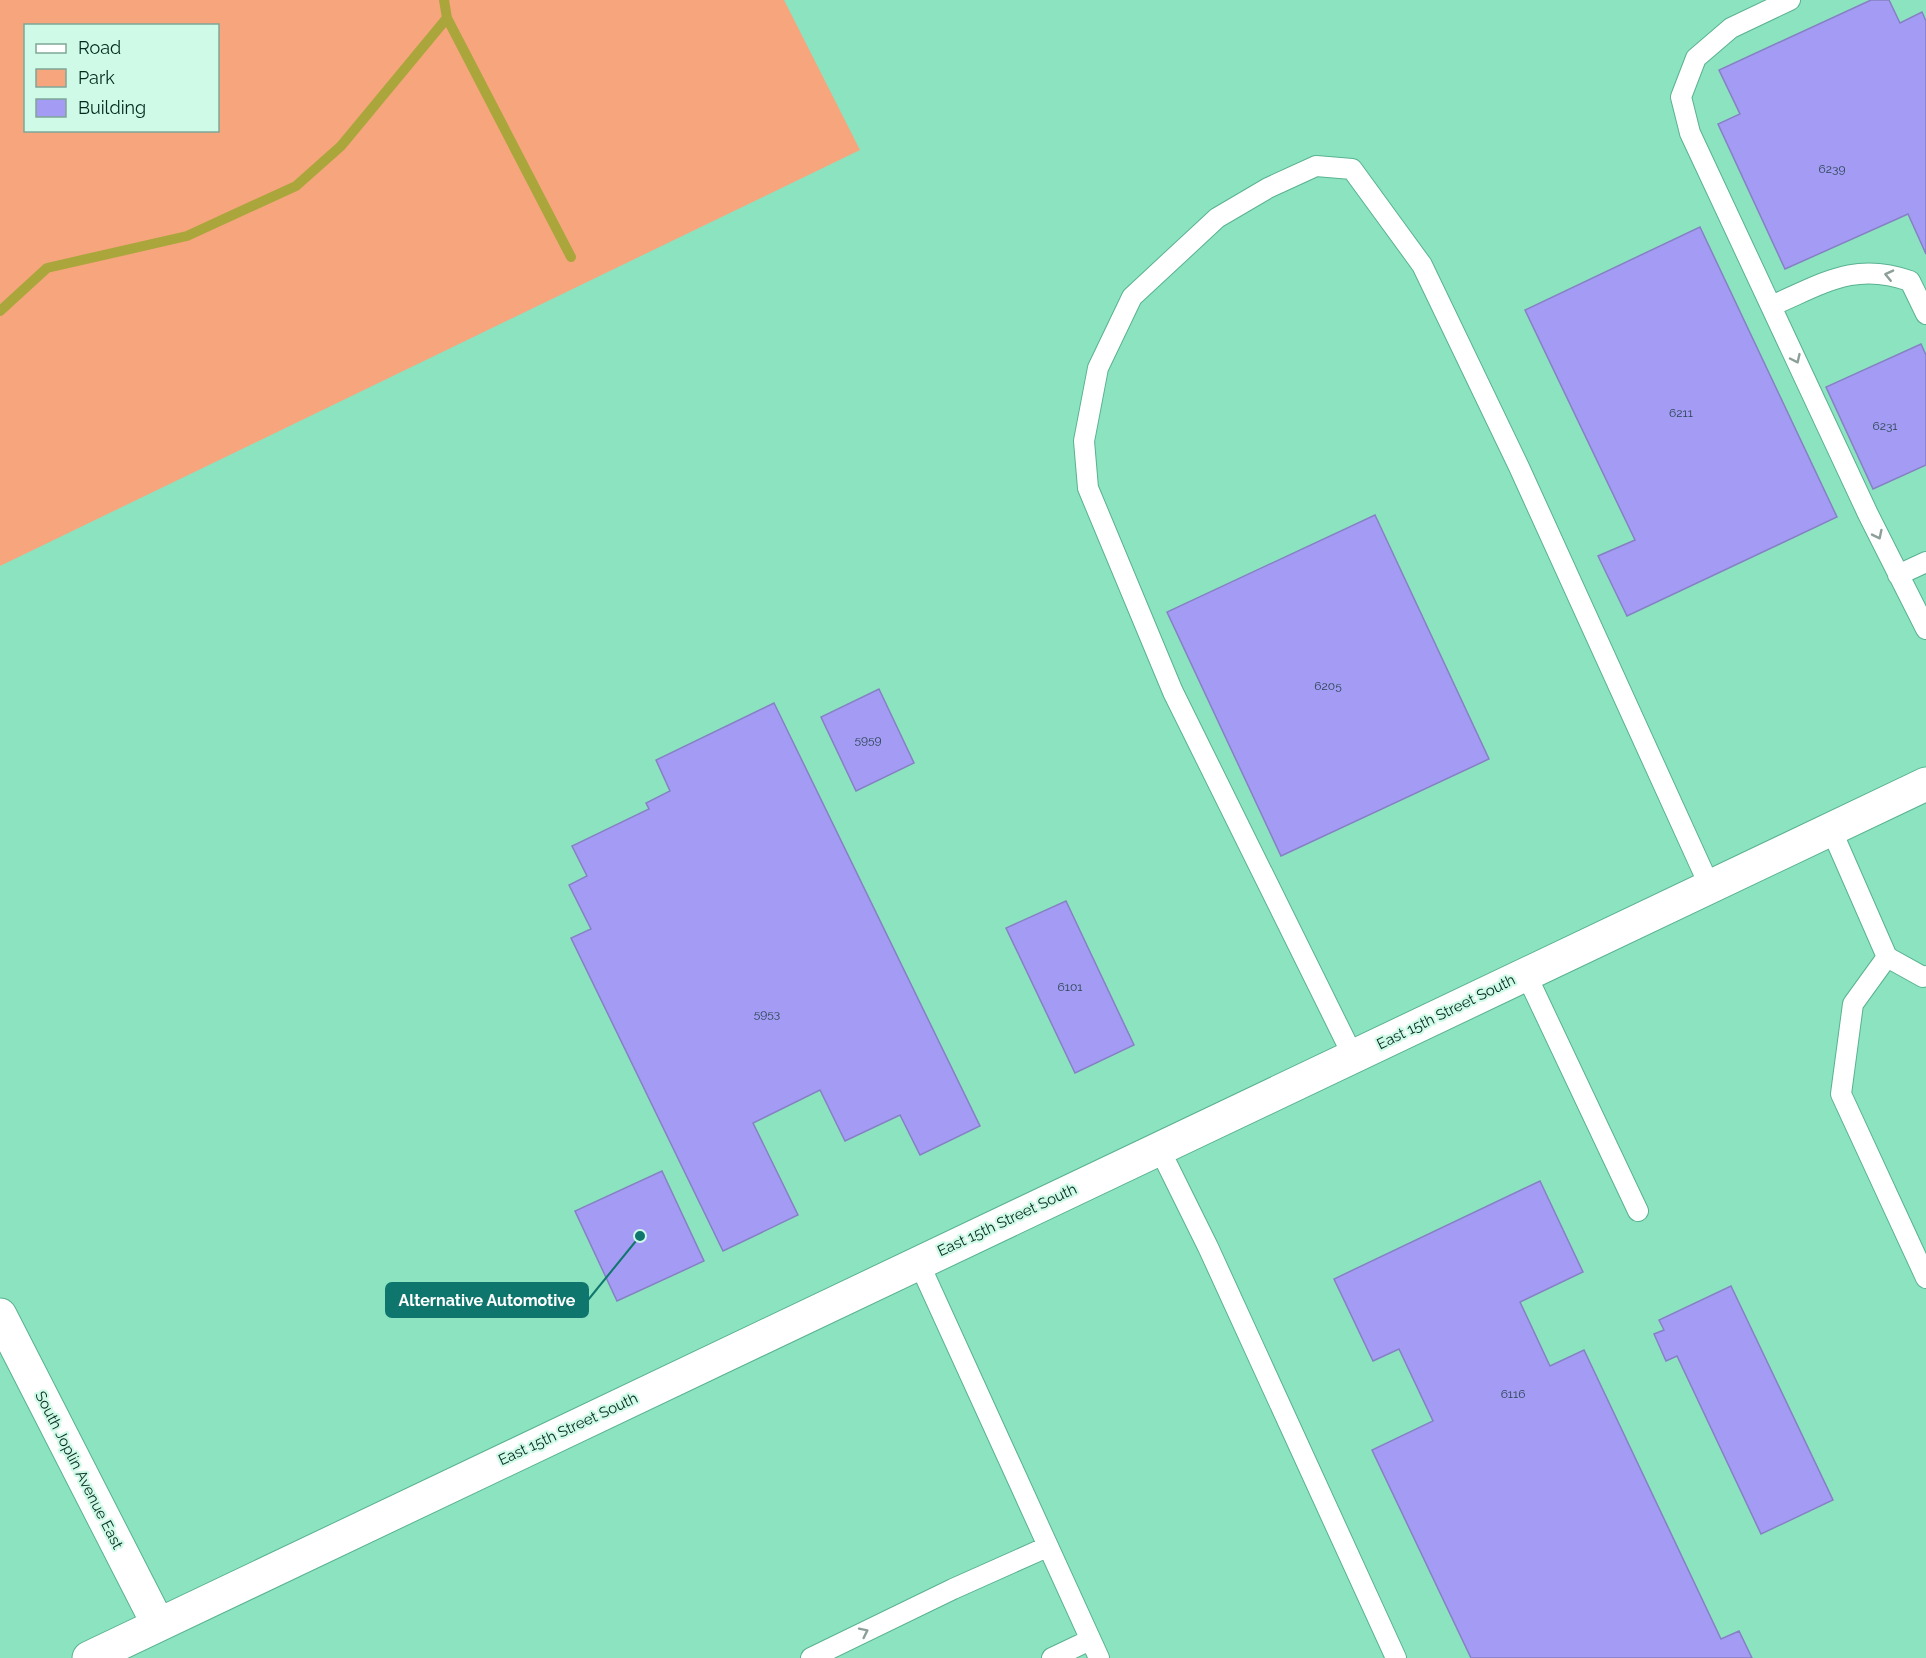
<svg xmlns="http://www.w3.org/2000/svg" width="1926" height="1658" viewBox="0 0 1926 1658" font-family="Raleway,sans-serif">
  <style>
    .green { fill: #f7a57d; fill-rule: evenodd }
    .lines { fill: none; stroke-linecap: round; stroke-linejoin: round }
    .stream { stroke: #aba63c; stroke-width: 10 }
    .building { fill: #a39bf4; stroke: #8681c4; stroke-width: 1.5 }
    .lane-casing { stroke: #59b291; stroke-width: 22 }
    .street-casing { stroke: #59b291; stroke-width: 35 }
    .secondary-casing { stroke: #59b291; stroke-width: 35 }
    .lane { stroke: #fff; stroke-width: 20 }
    .street { stroke: #fff; stroke-width: 33 }
    .secondary { stroke: #fff; stroke-width: 33 }
    .oneway { stroke: #8d9f99 }
    .labels { text-anchor: middle; dominant-baseline: central; stroke-width: 4.5; stroke-linejoin: round; paint-order: stroke }
    .number-label { font-size: 12px; fill: #2a4653 }
    .street-label { font-size: 15px; fill: #022a1d; stroke: #d0fae8 }
    .leader { fill: none; stroke: #0f766e; stroke-width: 2 }
    .callout-dot { fill: #0f766e; stroke: #d0fae8; stroke-width: 2 }
    .callout { fill: #0f766e; stroke: #0f766e; stroke-width: 2 }
    .callout-label { font-size: 16px; text-anchor: middle; font-weight: bold; fill: #fff }
  </style>
  <rect width="100%" height="100%" fill="#8be3c0"/>
  <path class="green" d="M0 0H784L860 150 0 566ZM26 26H218V130H26Z"/>
  <g class="lines">
    <path class="stream" d="M444 0 447 18 571 257
      M0 311 47 268 187 236 296 186 341 146 447 18"/>
  </g>
  <path class="building" d="M1871 0H1889L1900 23 1922 12 1926 21V254L1908 214 1785 269 1718 124 1740 114 1719 70Z
    M1700 227 1837 517 1627 616 1598 556 1635 540 1525 310Z
    M1921 344 1926 355V465L1873 489 1826 387Z
    M1375 515 1489 759 1281 856 1167 612Z
    M879 689 914 763 856 791 821 717Z
    M774 703 980 1126 920 1155 900 1115 845 1141 820 1090 753 1123 798 1215 723 1251 571 938 591 929 569 885 587 876 572 846 649 809 646 803 670 791 656 760Z
    M1066 901 1134 1045 1075 1073 1006 928Z
    M662 1171 704 1261 617 1301 575 1211Z
    M1540 1181 1583 1272 1520 1302 1550 1366 1584 1350 1721 1639 1739 1631 1752 1658H1471L1372 1450 1433 1421 1399 1349 1373 1361 1334 1279Z
    M1731 1286 1833 1500 1761 1534 1677 1356 1666 1361 1654 1334 1664 1330 1659 1320Z"/>
  <g class="lines">
    <defs>
      <path id="lane" d="M1790 0 1731 28 1696 58 1681 97 1690 133 1868 514 1926 629
        M1771 306C1823 284 1854 261 1910 281L1926 314
        M1898 575 1926 562
        M1831 829 1887 957 1853 1004 1841 1094 1926 1278
        M1887 957 1923 977 1926 976
        M1526 974 1638 1211
        M1353 1056 1173 692 1088 488 1084 441 1098 368 1132 297 1217 218 1268 188 1316 166 1352 169 1422 265 1519 467 1710 887
        M1159 1148 1208 1247 1396 1658
        M919 1263 1099 1658
        M811 1658 953 1589 1047 1547
        M1052 1658 1090 1640"/>
      <path id="street" d="M0 1315 158 1624"/>
      <path id="secondary" d="M89 1658 1926 784"/>
    </defs>
    <use href="#lane" class="lane-casing"/>
    <use href="#street" class="street-casing"/>
    <use href="#secondary" class="secondary-casing"/>
    <use href="#lane" class="lane"/>
    <use href="#street" class="street"/>
    <use href="#secondary" class="secondary"/>
  </g>
  <defs><path id="oneway-chevron" d="M-2-3.5L2.5 0L-2 3.5" fill="none" stroke-width="1.6" stroke-linecap="round" stroke-linejoin="round" transform="scale(1.5)"/></defs>
  <g class="oneway">
    <use href="#oneway-chevron" transform="translate(1889 275) rotate(-167)"/>
    <use href="#oneway-chevron" transform="translate(1796 359) rotate(65)"/>
    <use href="#oneway-chevron" transform="translate(1878 535) rotate(64)"/>
    <use href="#oneway-chevron" transform="translate(864 1632) rotate(-26)"/>
  </g>
  <g class="labels">
    <g class="number-label">
      <text x="1832" y="169">6239</text>
      <text x="1681" y="413">6211</text>
      <text x="1885" y="426">6231</text>
      <text x="1328" y="686">6205</text>
      <text x="868" y="740">5959</text>
      <text x="1070" y="987">6101</text>
      <text x="767" y="1014">5953</text>
      <text x="1513" y="1394">6116</text>
    </g>
    <g class="street-label">
      <text transform="translate(1446 1012) rotate(-26)">East 15th Street South</text>
      <text transform="translate(1007 1220) rotate(-25)">East 15th Street South</text>
      <text transform="translate(568 1429) rotate(-25)">East 15th Street South</text>
      <text transform="translate(79 1470) rotate(63)">South Joplin Avenue East</text>
    </g>
  </g>
  <path class="leader" d="M640 1236L588 1300"/>
  <circle class="callout-dot" cx="640" cy="1236" r="6"/>
  <rect class="callout" x="386" y="1283" width="202" height="34" rx="6"/>
  <g class="callout-label">
    <text x="487" y="1306">Alternative Automotive</text>
  </g>
  <rect x="24" y="24" width="195" height="108" fill="#d0fae8" stroke="#7ea797" stroke-width="1.5"/>
  <rect x="36" y="44" width="30" height="9" fill="#ffffff" stroke="#7ea797" stroke-width="1.5"/>
  <text x="78" y="54" font-size="18" fill="#022a1d">Road</text>
  <rect x="36" y="69" width="30" height="18" fill="#f7a57d" stroke="#7ea797" stroke-width="1.5"/>
  <text x="78" y="84" font-size="18" fill="#022a1d">Park</text>
  <rect x="36" y="99" width="30" height="18" fill="#a39bf4" stroke="#7ea797" stroke-width="1.5"/>
  <text x="78" y="114" font-size="18" fill="#022a1d">Building</text>
</svg>
